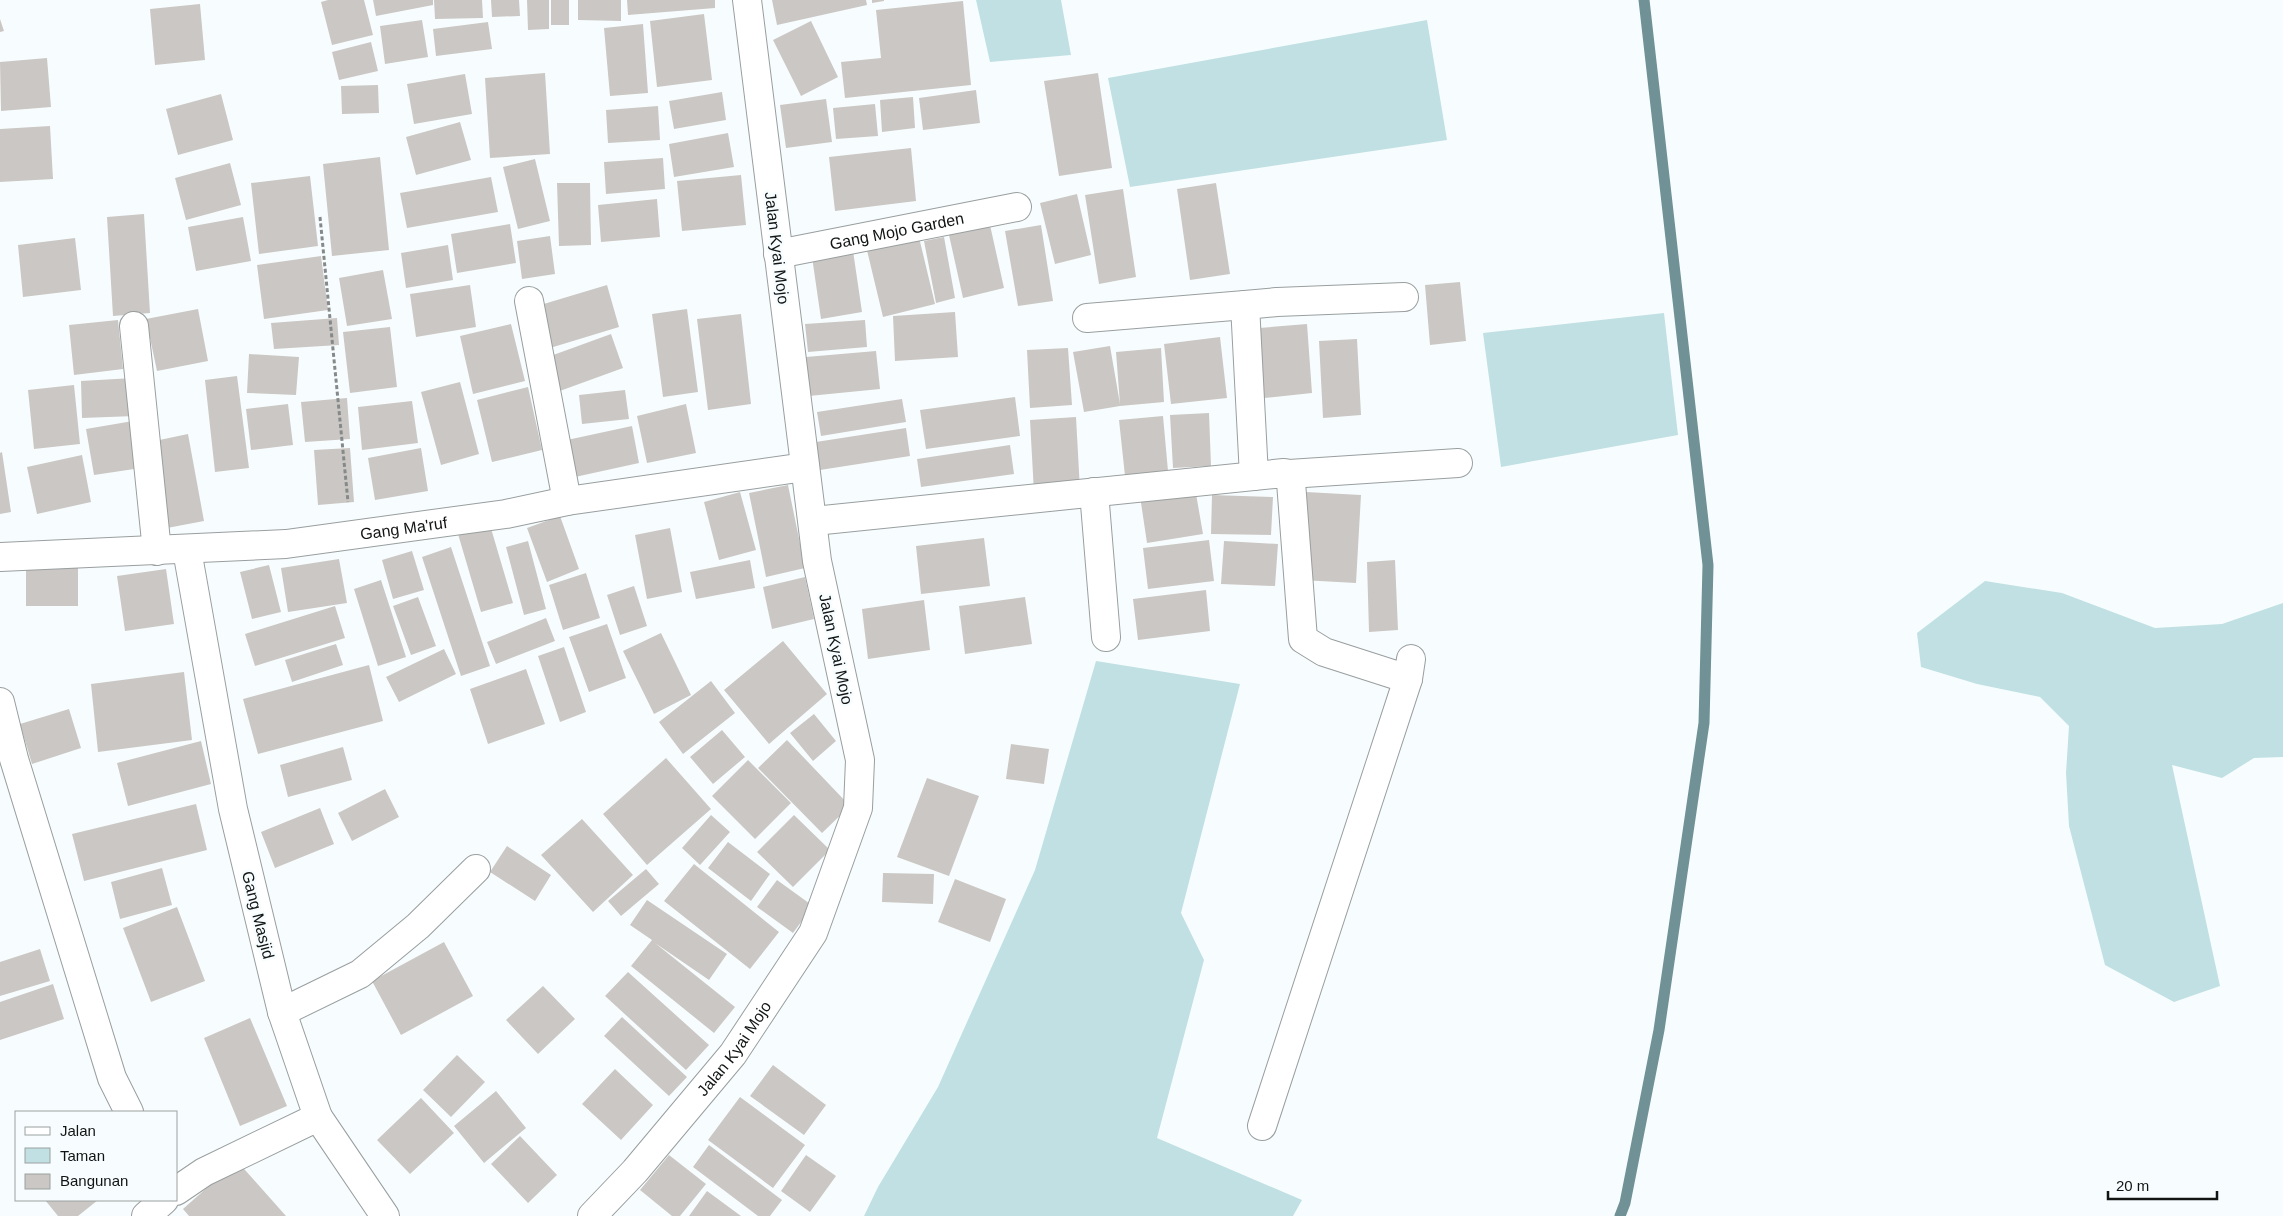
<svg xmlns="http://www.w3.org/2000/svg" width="2283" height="1216" viewBox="0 0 2283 1216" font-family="Helvetica,sans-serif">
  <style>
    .green { fill: #c1e0e3 }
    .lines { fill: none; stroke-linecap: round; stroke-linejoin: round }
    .stream { stroke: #709195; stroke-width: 11 }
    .building { fill: #cbc7c4 }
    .minor-casing { stroke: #999e9f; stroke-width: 30 }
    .path { stroke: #85898a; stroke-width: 3; stroke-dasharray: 4 2.5; stroke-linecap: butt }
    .minor { stroke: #fff; stroke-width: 28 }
    .labels { text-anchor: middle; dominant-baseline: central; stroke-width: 5; stroke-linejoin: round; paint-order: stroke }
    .street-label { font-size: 16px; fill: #121414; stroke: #f7fdfe }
  </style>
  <rect width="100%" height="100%" fill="#f7fdfe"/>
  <path class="green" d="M976 0H1061L1071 55 990 62Z
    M1427 20 1447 140 1130 187 1108 78Z
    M1664 313 1678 435 1501 467 1483 333Z
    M1985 581 2062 593 2155 628 2222 624 2283 603V757L2254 758 2222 778 2172 765 2220 986 2174 1002 2105 965 2069 826 2066 773 2069 726 2040 697 1977 684 1921 667 1917 633Z
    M1096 661 1240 684 1181 913 1204 960 1157 1138 1302 1200 1293 1216H864L878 1187 938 1087 1035 870Z"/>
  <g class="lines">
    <path class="stream" d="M1620 1216 1625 1203 1659 1030 1704 723 1708 565 1644 0"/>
  </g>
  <path class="building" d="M328 0H364L373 35 332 45 321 2Z
    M373 0H433V5L376 16Z
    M434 0H482L483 18 435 19Z
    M491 0H519L520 16 492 17Z
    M527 0H549V29L528 30Z
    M551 0H569V25H551Z
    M578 0H621V21L578 20Z
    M627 0H715V8L628 15Z
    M772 0H866L867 5 777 25Z
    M872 0H884V1L872 3Z
    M963 1 971 85 845 98 841 62 881 58 876 10Z
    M200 4 205 60 155 65 150 9Z
    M704 14 712 80 657 87 650 21Z
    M0 19 4 31 0 32Z
    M422 20 428 57 385 64 380 26Z
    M811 21 838 77 801 96 773 40Z
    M488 22 492 49 436 56 433 29Z
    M643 24 648 93 610 96 604 28Z
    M371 42 378 71 339 80 332 52Z
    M47 58 51 107 1 111 0 62Z
    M545 73 550 154 490 158 485 78Z
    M1098 73 1112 168 1059 176 1044 81Z
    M465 74 472 114 414 124 407 84Z
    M378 85 379 113 342 114 341 86Z
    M976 90 980 123 923 130 919 98Z
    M722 92 726 120 674 129 669 101Z
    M221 94 233 140 178 155 166 109Z
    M913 97 915 128 882 132 880 100Z
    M826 99 832 142 786 148 780 105Z
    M875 104 878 136 836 139 833 108Z
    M658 106 660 140 608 143 606 110Z
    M460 122 471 160 416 175 406 137Z
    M50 126 53 179 0 182V129Z
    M728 133 734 167 674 177 669 144Z
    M911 148 916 201 835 211 829 157Z
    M380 157 389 250 332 256 323 164Z
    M663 158 665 189 606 194 604 162Z
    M535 159 550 221 518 229 503 167Z
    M230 163 241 205 186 220 175 178Z
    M741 175 746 225 682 231 677 181Z
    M310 176 318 246 259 254 251 183Z
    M491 177 498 212 407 228 400 193Z
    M557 183H590L591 245 559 246Z
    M1216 183 1230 274 1190 280 1177 189Z
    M1123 189 1136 277 1099 284 1085 195Z
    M1077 194 1091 255 1055 264 1040 203Z
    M657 199 660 237 601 242 598 205Z
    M144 214 150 313 113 316 107 217Z
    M988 216 1004 288 963 298 947 226Z
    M243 217 251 261 196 271 188 227Z
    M510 224 516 263 457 273 451 234Z
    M1041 225 1053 301 1018 306 1005 231Z
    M917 229 935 304 883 317 865 242Z
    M550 236 555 274 522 279 517 241Z
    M944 237 955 298 936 303 924 241Z
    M75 238 81 290 23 297 18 245Z
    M852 244 862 312 821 319 811 250Z
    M448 245 453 280 406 288 401 253Z
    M321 256 328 310 264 319 257 265Z
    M383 270 392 319 347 326 339 278Z
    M1460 282 1466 341 1430 345 1425 285Z
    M470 285 476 327 416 337 410 294Z
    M607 285 619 327 550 348 537 306Z
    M198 309 208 361 157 371 146 319Z
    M687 309 698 392 663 397 652 314Z
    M955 312 958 357 895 361 893 316Z
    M741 314 751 404 708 410 697 319Z
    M337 318 339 345 274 349 271 323Z
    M118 320 123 369 74 375 69 325Z
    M865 320 867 347 808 352 805 324Z
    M511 324 525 381 473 394 460 336Z
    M1307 324 1312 393 1264 398 1259 328Z
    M390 327 397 387 350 393 343 332Z
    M611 334 623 368 557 392 545 358Z
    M1220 337 1227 398 1171 404 1164 344Z
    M1357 339 1361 415 1323 418 1319 341Z
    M1110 346 1120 404 1116 352 1161 348 1164 402 1120 406 1084 412 1073 352Z
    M1068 348 1072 405 1030 408 1027 350Z
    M876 351 880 389 809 396 806 357Z
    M249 354 299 357 296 395 247 393Z
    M237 376 249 468 215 472 205 380Z
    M133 378 135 416 82 418 81 381Z
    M460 382 479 454 441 465 421 392Z
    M74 385 80 444 34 449 28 390Z
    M528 387 542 450 492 462 477 400Z
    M625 390 629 419 582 424 579 395Z
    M1015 397 1020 436 926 449 920 410Z
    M347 398 350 439 305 442 301 402Z
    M902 399 906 422 821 436 817 412Z
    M412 401 418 443 362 450 358 407Z
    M288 404 293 445 251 450 246 409Z
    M686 404 696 453 647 463 637 416Z
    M1209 413 1211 466 1173 468 1170 415Z
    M1163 416 1168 471 1125 476 1119 420Z
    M1076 417 1080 490 1034 493 1030 420Z
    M133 421 141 468 94 475 86 429Z
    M632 426 639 463 575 477 567 440Z
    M906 428 910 456 820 470 816 442Z
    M188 434 204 521 167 528 150 442Z
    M1010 445 1014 474 921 487 917 459Z
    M350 448 354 502 318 505 314 450Z
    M421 448 428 491 375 500 368 458Z
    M2 452 11 512 0 514V453Z
    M82 455 91 502 37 514 27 467Z
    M788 485 805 568 766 577 749 493Z
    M1195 488 1203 534 1147 543 1140 496Z
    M740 492 756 550 719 560 704 502Z
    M1306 492 1361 495 1356 583 1301 580Z
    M1212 495 1273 497 1271 535 1211 534Z
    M560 516 579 569 547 582 527 528Z
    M490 525 513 603 481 612 458 534Z
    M670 528 682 592 647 599 635 535Z
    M984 538 990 586 921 594 916 546Z
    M1209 540 1214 581 1148 589 1143 548Z
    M528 541 546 609 524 615 506 547Z
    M1224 541 1278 544 1275 586 1221 584Z
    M451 547 490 666 461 676 422 557Z
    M412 551 424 590 393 599 382 560Z
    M339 559 347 603 288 612 281 568Z
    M750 560 755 588 696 599 690 572Z
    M1395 560 1398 630 1369 632 1367 562Z
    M26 564H78V606H26Z
    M269 565 281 612 252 619 240 572Z
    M166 569 174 624 125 631 117 576Z
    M586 573 600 618 563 630 549 585Z
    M805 577 814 619 772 629 763 587Z
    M381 580 406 657 378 666 354 589Z
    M634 586 647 626 620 635 607 595Z
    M1206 590 1210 631 1138 640 1133 599Z
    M418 597 436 646 411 655 393 606Z
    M1025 597 1032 644 965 654 959 606Z
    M924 600 930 650 868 659 862 609Z
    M335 606 345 638 255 666 245 634Z
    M546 618 555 641 496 664 487 642Z
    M607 624 626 678 589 692 569 637Z
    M661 633 691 695 654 714 623 651Z
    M783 641 827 694 769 744 724 690Z
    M336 644 343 665 292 682 285 660Z
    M564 647 586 712 560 722 538 656Z
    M444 649 456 674 399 702 386 677Z
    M369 665 383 721 258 754 243 699Z
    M526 669 545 724 488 744 470 689Z
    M184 672 192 740 98 752 91 684Z
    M711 681 735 713 683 754 659 722Z
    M69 709 81 748 32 764 20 724Z
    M814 714 836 741 813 761 790 733Z
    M722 730 745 757 713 784 690 757Z
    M787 740 850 806 822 833 758 768Z
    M201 741 211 784 128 806 117 763Z
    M1011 744 1049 749 1044 784 1006 779Z
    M343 747 352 780 288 797 280 765Z
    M666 758 711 809 647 865 603 814Z
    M748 760 791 803 755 839 712 796Z
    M927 778 979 796 949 876 897 857Z
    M385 789 399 817 352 841 338 813Z
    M196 804 207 850 84 881 72 834Z
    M320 808 334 844 275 868 261 832Z
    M711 815 730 832 700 865 682 848Z
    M794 815 830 850 793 887 757 852Z
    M582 819 633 875 593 912 541 855Z
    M728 842 770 874 751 901 708 868Z
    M507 846 551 875 535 901 490 872Z
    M694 864 779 932 750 969 664 901Z
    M162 868 172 905 120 919 111 882Z
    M646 869 659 884 621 916 608 901Z
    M883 873 934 874 933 904 882 902Z
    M955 879 1006 899 990 942 938 922Z
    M777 880 813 906 793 933 757 907Z
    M647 900 727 954 709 980 655 943 735 1007 714 1033 631 966 652 940 630 925Z
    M177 907 205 981 151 1002 123 928Z
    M444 942 473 996 401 1035 372 981Z
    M40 949 50 981 0 996V962Z
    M628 972 709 1045 686 1070 605 996Z
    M53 984 64 1019 0 1040V1002Z
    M543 986 575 1019 538 1054 506 1020Z
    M622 1017 687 1077 669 1096 604 1036Z
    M250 1018 287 1106 240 1126 204 1038Z
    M457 1055 485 1082 451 1117 423 1090Z
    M773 1065 826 1105 804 1135 750 1096Z
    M615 1069 653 1105 621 1140 582 1104Z
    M496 1091 526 1128 484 1163 454 1126Z
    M740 1097 805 1145 773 1188 708 1140Z
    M421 1098 454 1133 410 1174 377 1140Z
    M520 1136 557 1175 528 1203 491 1164Z
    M709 1145 782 1200 770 1216H758L693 1167Z
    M669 1155 706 1184 680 1216H672L640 1190Z
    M806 1155 836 1176 810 1212 781 1191Z
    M237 1161 286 1216H189L183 1209Z
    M707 1191 741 1216H689Z
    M45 1200H98L78 1216H58Z"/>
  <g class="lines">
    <defs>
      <g id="minor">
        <path id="s1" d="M778 254 1017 207"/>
        <path d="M529 301 567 501"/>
        <path d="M1087 318 1245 305"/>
        <path d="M134 326 157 551"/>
        <path d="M1289 474 1458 463"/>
        <path d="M1254 476 1245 305 1277 302 1404 297"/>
        <path d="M1094 492 1106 637"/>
        <path d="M814 521 1284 473 1289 474 1291 482 1303 639 1324 652 1408 679 1411 659"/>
        <path id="s2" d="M0 557 286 544 506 514 567 501 805 467"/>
        <path d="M0 702 14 759 112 1078 129 1112"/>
        <path d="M282 1012 360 974 418 926 476 869"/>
        <path d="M318 1117 385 1216"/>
        <path d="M1262 1126 1408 679"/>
        <path d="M176 1191 204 1172 318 1117 282 1012 233 809 187 550"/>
        <path d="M146 1216 164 1200"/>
        <path id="s3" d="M592 1216 635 1171 733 1054 813 933 858 808 860 760 817 561 747 0"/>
      </g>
    </defs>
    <use href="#minor" class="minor-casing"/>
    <path class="path" d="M320 217 348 502"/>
    <use href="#minor" class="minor"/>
  </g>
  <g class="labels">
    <g class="street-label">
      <text stroke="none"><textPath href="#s1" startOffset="121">Gang Mojo Garden</textPath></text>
      <text transform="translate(777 248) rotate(83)">Jalan Kyai Mojo</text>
      <text stroke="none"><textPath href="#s2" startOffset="405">Gang Ma'ruf</textPath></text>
      <text transform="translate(836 649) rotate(78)">Jalan Kyai Mojo</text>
      <text transform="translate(258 915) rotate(76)">Gang Masjid</text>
      <text stroke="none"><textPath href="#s3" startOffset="220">Jalan Kyai Mojo</textPath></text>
    </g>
  </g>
  <rect x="15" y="1111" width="162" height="90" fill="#f7fdfe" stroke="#9ba0a0"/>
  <rect x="25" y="1127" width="25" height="8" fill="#ffffff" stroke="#9ba0a0"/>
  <text x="60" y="1136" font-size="15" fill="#121414">Jalan</text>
  <rect x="25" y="1148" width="25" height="15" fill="#c1e0e3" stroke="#9ba0a0"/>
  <text x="60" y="1161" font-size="15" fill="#121414">Taman</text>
  <rect x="25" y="1174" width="25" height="15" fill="#cbc7c4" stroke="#9ba0a0"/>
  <text x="60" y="1186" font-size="15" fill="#121414">Bangunan</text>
  <path d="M2108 1191v8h109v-8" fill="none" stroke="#121414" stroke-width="2.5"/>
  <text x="2116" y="1191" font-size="15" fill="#121414" stroke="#f7fdfe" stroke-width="4" paint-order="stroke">20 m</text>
</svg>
